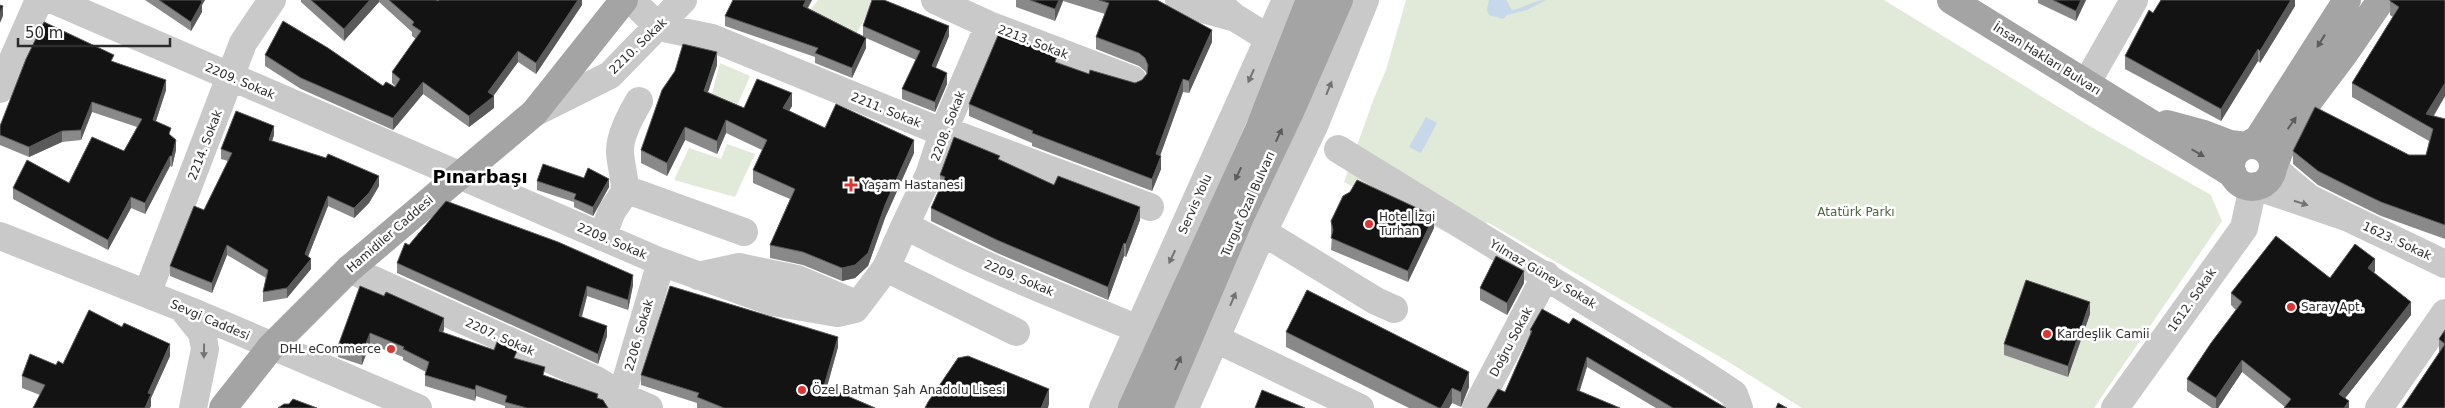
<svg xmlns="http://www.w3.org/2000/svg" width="2445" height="408" viewBox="0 0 2445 408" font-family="'DejaVu Sans',sans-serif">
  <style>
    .green { fill: #e1e9d9 }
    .water { fill: #c6d8e9 }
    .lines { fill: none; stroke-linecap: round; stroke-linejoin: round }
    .minor { stroke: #c9c9c9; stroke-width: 28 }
    .major { stroke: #a4a4a4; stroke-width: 28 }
    .wall { fill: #898989 }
    .shaded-wall { fill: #5a5a5a }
    .building { fill: #131313; stroke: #5a5a5a }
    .oneway { fill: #5c5c5c }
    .oneway2 { fill: #737373 }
    .poi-dot { fill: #de3533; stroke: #fff; stroke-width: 2 }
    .labels { text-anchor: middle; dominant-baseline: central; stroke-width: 5; stroke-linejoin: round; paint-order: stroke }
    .street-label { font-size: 12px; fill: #2c2c2c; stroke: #fff }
    .poi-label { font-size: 12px; fill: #2c2c2c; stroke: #fff; text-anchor: start }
    .park-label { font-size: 12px; fill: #4b653b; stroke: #fff }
    .district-label { font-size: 18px; font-weight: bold; fill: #000; stroke: #fff }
  </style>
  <rect width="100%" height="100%" fill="#fff"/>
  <path class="green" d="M818 0H874L856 35 806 16Z
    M1406 0H1884L2093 128 2211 195 2222 221 2094 408H1802L1727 361 1487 222 1474 246 1344 182 1374 98 1386 70Z
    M720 63 750 76 737 106 711 97Z
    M727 144 755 154 735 197 674 180 689 148 721 159Z"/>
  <path class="water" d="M1489 0H1506L1512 10C1524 8 1534 0 1546 0L1527 10 1507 15 1503 19 1489 15 1487 10Z
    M1426 117 1437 123 1421 153 1409 147Z"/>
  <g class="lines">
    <path class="minor" d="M53 0 661 262 773 302 837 313 855 309 886 268 905 225C979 266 1060 296 1138 329
      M631 0 659 27 712 38 932 128 944 130 1150 207
      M935 0 989 25 1133 80
      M1179 0 1192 6 1232 17
      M1215 0 1234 17 1268 38
      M2086 84 2134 0
      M0 89 39 0
      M534 113 610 75 683 0
      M1338 149 1696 369 1734 394 1739 408
      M625 192C625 178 621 166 620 153 619 136 631 115 639 101
      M2349 218 2445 264
      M905 225 929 175 944 130 989 25
      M1263 232 1376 301 1394 309
      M0 236 198 314 418 408
      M602 237 612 211 625 192 636 193 744 232
      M886 268 1016 332
      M349 269 596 380 622 396 649 408
      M698 276 739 267 797 279 858 305
      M147 294 243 43 272 0
      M183 309 202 333 205 349 193 408
      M1216 339 1360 408
      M618 408 661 262
      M1103 408 1286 0
      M1185 408 1254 251 1314 126 1365 0
      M1476 408 1546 275
      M2115 408 2244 228 2251 196 2255 186 2349 218 2309 198 2273 168
      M2379 408 2445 313"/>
    <path class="major" d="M1951 0 2233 174
      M2167 124 2204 134 2230 144 2246 146 2258 139 2347 0
      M2231 166a21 21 0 1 1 42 0a21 21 0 1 1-42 0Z
      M2273 168 2289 127 2344 54 2381 0
      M223 408 271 347 349 269 534 113 624 0
      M1132 408 1260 127 1310 0
      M1159 408 1240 217 1290 112 1339 0"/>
  </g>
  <path class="wall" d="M145 0H205L202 5V12L191 31Z
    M301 0H436L438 1 582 0V5L536 74 518 62 493 96 494 108 469 127 423 94 393 130 301 89 265 66V55L383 86 395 87V86L392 83V72L416 39 412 36V32L379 2 344 41 301 2Z
    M733 0H812L808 8 863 36V26L949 36 935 68 947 84 935 112 902 99V89L916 60 866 38V48L852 78 815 63V57L725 26V16Z
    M1016 0H1157L1212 42 1189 93 1183 92 1160 156 1161 169 1152 191 1032 146V143L969 116V104L1057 63 1089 74 1135 83 1142 80 1147 74 1145 71 1139 66 1096 49V37L1105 14 1063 1 1055 21 1016 7Z
    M2038 0H2086L2076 21 2038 3Z
    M2295 0V6L2260 63 2258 61 2221 121 2125 69V56Z
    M2445 0V96L2434 116 2445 119V239L2381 216 2318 185 2293 164V151L2409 155H2426L2429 141 2352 97V83L2393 17 2390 15V1Z
    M114 62 166 90 156 121 171 136 176 150 172 167 170 166 145 214 131 208 108 250 13 199V188L69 183 124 151 137 127 92 112 81 140 62 142 29 157 0 145V126Z
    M717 65 708 92 744 108 792 106 789 111 825 128 914 153 885 218 868 266 855 278 842 281 803 265 770 258V245L790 199 753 183V170L762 150 726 133 717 154 685 140 667 176 641 163V150Z
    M274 135 272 141 379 186 369 203 354 218 328 206 308 257 311 269 287 298 263 302V292L266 278 227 255 212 293 170 276V266L204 210 228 161 221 159V149Z
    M1000 160 1054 185 1140 220 1126 257 1124 256 1108 300 997 253 931 221V208L940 187V175Z
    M537 181 609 187 593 216 574 207V202L537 190Z
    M1331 221 1434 228 1408 282 1331 250 1332 236 1331 233Z
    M409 245 633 285 628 310 587 296 582 317 607 336 598 364 397 273V263Z
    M2375 271 2374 273 2411 315 2345 398 2349 408 2285 407 2242 372 2218 408H2212L2187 391V379L2236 310 2231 305V293Z
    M1524 283 1507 315 1480 300V288Z
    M384 296 444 329 443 333 517 359 545 376 598 399 608 408H505V406L476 396 475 401 425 386V375L426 372 403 360V357L370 344 362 365 338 357V346Z
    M2090 314 2068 377 2004 355V344Z
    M1530 330 1726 408H1656L1587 367 1530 335Z
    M2445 330V408L2439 353V339Z
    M1286 332 1469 387 1461 407 1452 403 1449 408H1409L1286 347Z
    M838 347 827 387 876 408H697V403L641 385V375Z
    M170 356 151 398V406L40 395 22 388V376L56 365Z"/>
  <path class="shaded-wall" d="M200 0H205L202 5V12L191 31V22Z
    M370 0H379V2L344 41V29Z
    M578 0H582V5L536 74V63Z
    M806 0H812L803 16V6Z
    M1059 0H1063V1L1055 21V9Z
    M2081 0H2086L2076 21V11Z
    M2291 0H2295V6L2260 63V51Z
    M3 6V16L0 23V14Z
    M949 26V36L932 77V66Z
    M1212 30V42L1189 93V81Z
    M866 38V48L852 78V68Z
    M2258 49V61L2221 121V109Z
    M518 51V62L492 98 494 96V108L469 127V116L488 92Z
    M717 52V65L704 104V91Z
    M947 73V84L935 112V102Z
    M1183 79V92L1156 167V154Z
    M166 80V90L153 130V120Z
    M423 82V94L393 130V118Z
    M2445 83V96L2427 126 2426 114Z
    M792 93V106L783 121V108Z
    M92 102V112L81 140V130Z
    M726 120V133L717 154V141Z
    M274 126V135L269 150V140Z
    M685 127V140L667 176V163Z
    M62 131V142L29 157V147Z
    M176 140V150L172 167V156Z
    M914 140V153L885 218 868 266 855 278 842 281V268L885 205Z
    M170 156V166L145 214V203Z
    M1161 156V169L1152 191V179Z
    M379 176V186L369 203 354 218V208Z
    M609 179V187L593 216V207Z
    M328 196V206L305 264V254Z
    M131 197V208L108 250V240Z
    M1140 207V220L1126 257V244Z
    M1434 216V228L1408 282V271Z
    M1124 243V256L1108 300V287Z
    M227 245V255L212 293V283Z
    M311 259V269L287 298V288Z
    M2375 259V271L2368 281V268Z
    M1524 271V283L1507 315V303Z
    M633 275V285L628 310V300Z
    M587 286V296L579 326V316Z
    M2090 302V314L2068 377V366Z
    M2411 302V315L2339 406V394Z
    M444 318V329L439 342V331Z
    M607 326V336L598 364V354Z
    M370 333V344L362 365V354Z
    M838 337V347L824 397V386Z
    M170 344V356L151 398V406L150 408H145L148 393Z
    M1587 357V367L1577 400V390Z
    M2242 360V372L2218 408H2216V398Z
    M1469 372V387L1461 407V392Z
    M476 385V396L475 401V390Z
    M1452 388V403L1449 408H1441Z
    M1049 389V404L1048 408H1041Z
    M2349 401V408H2344Z"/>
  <path class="building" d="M159 0H201L202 2 191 22Z
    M311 0H370L344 29Z
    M389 0H436L438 1 439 0H578L536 63 518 51 488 92 494 96 469 116 423 82 393 118 301 78 265 55 283 21 328 48 383 86 386 82 395 87 400 79 392 72 421 31 412 25 414 22Z
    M733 0H806L803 6 866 38 852 68 815 53 818 48 725 16Z
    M872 0H884L949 26 932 66 947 73 935 102 902 89 920 51 863 26Z
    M1030 0H1059L1055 9Z
    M1099 0H1157L1212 30 1189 81 1183 79 1156 154 1161 156 1152 179 1032 133 1033 131 969 104 999 33 1057 56 1055 62 1089 74 1090 70 1135 83 1142 80 1147 74 1148 65 1145 58 1139 53 1096 37 1109 3Z
    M2053 0H2081L2076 11Z
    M2161 0H2291L2260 51 2258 49 2221 109 2125 56 2149 10 2153 13Z
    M2390 0H2445V83L2426 114 2445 119V225L2381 202 2356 190 2318 171 2293 151 2315 107 2409 155H2426L2433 129 2352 83 2399 7 2390 1Z
    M0 5 3 6 0 14Z
    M44 22 114 55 111 61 166 80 153 120 171 128 169 134 176 140 172 156H170L145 203 131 197 108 240 13 188 27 160 69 183 92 137 124 151 142 119 92 102 81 130 62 131 29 147 0 135V126L26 59Z
    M683 44 717 52 704 91 744 108 757 79 792 93 783 108 825 128 836 104 914 140 885 205 868 253 855 265 842 268 803 252 770 245 795 189 753 170 767 140 726 120 717 141 685 127 667 163 641 150 662 90 675 71Z
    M236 111 274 126 269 140 326 158 328 154 379 176 369 193 354 208 328 196 305 254 311 259 287 288 263 292 268 270 227 245 212 283 170 266 194 206 204 210 232 153 221 149Z
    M954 137 1000 156 998 159 1054 185 1058 176 1140 207 1126 244 1124 243 1108 287 997 240 931 208 945 177 940 175Z
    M543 164 584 178 588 168 609 179 593 207 574 199 576 194 537 181Z
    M1357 180 1434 216 1408 271 1331 238 1333 230 1331 221 1343 196 1350 192Z
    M446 201 558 242 633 275 628 300 587 286 579 316 607 326 598 354 397 263 405 243 409 245Z
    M2276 236 2330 278 2355 244 2375 259 2368 268 2411 302 2339 394 2349 401 2344 408H2284L2291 399 2242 360 2216 398 2187 379 2211 343 2242 302 2231 293Z
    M1496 256 1524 271 1507 303 1480 288Z
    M2026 280 2090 302 2068 366 2004 344Z
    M360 286 384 296 386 292 444 318 439 331 494 350 497 342 517 351 514 358 545 367 543 375 598 394 597 398 603 400 608 408H527L505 402 507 396 476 385 475 390 425 375 429 362 403 349 404 347 370 333 362 354 338 346Z
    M670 286 838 337 824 386 875 408H724L697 397 699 393 641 375Z
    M1307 290 1469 372 1461 392 1452 388 1441 408H1439L1286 332Z
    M1542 309 1569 324 1573 318 1726 408H1673L1587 357 1577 390 1620 408H1487L1498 389 1505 392 1532 331 1530 330Z
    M89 310 122 327 124 323 170 344 148 393 151 394 145 408H33L45 385 22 376 30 354 56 365 58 361 63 364Z
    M2445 330V408H2402L2445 344 2439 339Z
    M968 356 1049 389 1041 408H925L928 402 958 358Z
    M1262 390 1305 408H1255Z
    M293 399 317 408H278L284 404H289Z
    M1778 403 1787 408H1776Z"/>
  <defs><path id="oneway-solid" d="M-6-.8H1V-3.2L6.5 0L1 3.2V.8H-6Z" transform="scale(1.25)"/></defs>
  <g class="oneway">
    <use href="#oneway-solid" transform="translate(2321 41) rotate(122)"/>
    <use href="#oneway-solid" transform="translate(2292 123) rotate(-55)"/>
    <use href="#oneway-solid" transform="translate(1279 135) rotate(-65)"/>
    <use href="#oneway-solid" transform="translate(2198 153) rotate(30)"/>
    <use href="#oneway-solid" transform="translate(1238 174) rotate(115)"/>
    <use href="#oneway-solid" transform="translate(1178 363) rotate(-66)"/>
  </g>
  <g class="oneway2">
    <use href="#oneway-solid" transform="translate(1251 76) rotate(114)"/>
    <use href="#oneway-solid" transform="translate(1329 88) rotate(-68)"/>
    <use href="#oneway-solid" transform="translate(2301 203) rotate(18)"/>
    <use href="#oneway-solid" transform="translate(1172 257) rotate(115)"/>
    <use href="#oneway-solid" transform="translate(1233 299) rotate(-67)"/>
    <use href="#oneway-solid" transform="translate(204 351) rotate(91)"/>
  </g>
  <g class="poi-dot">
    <path d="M848.5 177.5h5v5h5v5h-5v5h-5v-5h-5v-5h5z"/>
    <circle cx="1369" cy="224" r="5"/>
    <circle cx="2291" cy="307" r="5"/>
    <circle cx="2047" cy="334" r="5"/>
    <circle cx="391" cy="349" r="5"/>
    <circle cx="802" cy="390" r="5"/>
  </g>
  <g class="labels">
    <g class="street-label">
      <text transform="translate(1033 42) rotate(21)">2213. Sokak</text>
      <text transform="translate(638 46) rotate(-44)">2210. Sokak</text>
      <text transform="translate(2047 59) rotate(32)">İnsan Hakları Bulvarı</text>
      <text transform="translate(240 81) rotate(23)">2209. Sokak</text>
      <text transform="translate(886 110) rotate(22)">2211. Sokak</text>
      <text transform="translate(948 126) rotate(-69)">2208. Sokak</text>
      <text transform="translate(205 145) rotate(-69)">2214. Sokak</text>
      <text transform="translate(1195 204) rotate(-66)">Servis Yolu</text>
      <text transform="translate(1248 204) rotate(-66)">Turgut Özal Bulvarı</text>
      <text transform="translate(390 234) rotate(-41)">Hamidiler Caddesi</text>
      <text transform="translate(612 241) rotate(23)">2209. Sokak</text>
      <text transform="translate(2397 241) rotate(25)">1623. Sokak</text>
      <text transform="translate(1543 274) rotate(31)">Yılmaz Güney Sokak</text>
      <text transform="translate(1019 278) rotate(23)">2209. Sokak</text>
      <text transform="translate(2192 300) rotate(-55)">1612. Sokak</text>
      <text transform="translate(210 320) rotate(23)">Sevgi Caddesi</text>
      <text transform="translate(639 335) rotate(-74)">2206. Sokak</text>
      <text transform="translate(500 337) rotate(24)">2207. Sokak</text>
      <text transform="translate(1511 342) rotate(-62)">Doğru Sokak</text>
    </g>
    <g class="poi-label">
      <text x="862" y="185">Yaşam Hastanesi</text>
      <text x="1379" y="217">Hotel İzgi<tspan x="1379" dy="14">Turhan</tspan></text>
      <text x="2301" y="307">Saray Apt.</text>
      <text x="2057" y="334">Kardeşlik Camii</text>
      <text x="381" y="349" text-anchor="end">DHL eCommerce</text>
      <text x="812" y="390">Özel Batman Şah Anadolu Lisesi</text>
    </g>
    <g class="park-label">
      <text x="1856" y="212">Atatürk Parkı</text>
    </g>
    <g class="district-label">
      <text x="480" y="176">Pınarbaşı</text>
    </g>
  </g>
  <path d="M18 38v8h152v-8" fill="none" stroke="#2c2c2c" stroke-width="2.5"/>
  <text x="25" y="38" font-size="15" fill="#2c2c2c" stroke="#ffffff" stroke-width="4" paint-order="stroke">50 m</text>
</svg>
